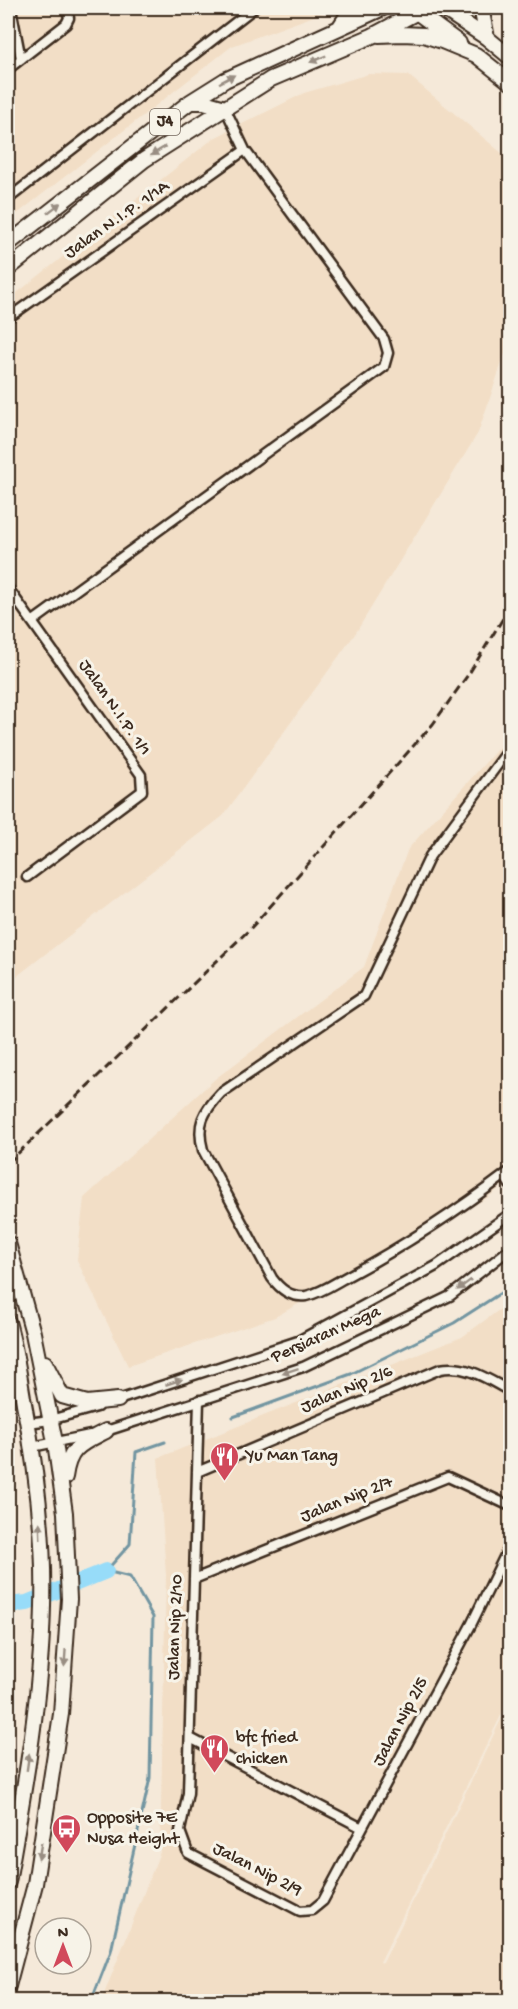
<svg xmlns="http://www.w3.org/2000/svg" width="518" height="2009" viewBox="0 0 518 2009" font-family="'Gochi Hand',sans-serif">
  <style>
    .built { fill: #f2dec6 }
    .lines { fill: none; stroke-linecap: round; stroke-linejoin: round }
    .stream { stroke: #7295a1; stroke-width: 3 }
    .river { stroke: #97dcf9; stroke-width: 16 }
    .minor-casing { stroke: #3b2a1e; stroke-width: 13 }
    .primary-casing { stroke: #3b2a1e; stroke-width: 18 }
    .minor { stroke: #f7f3e8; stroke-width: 8 }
    .primary { stroke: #f7f3e8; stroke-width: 14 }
    .rail { stroke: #3b2a1e; stroke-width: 3; stroke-dasharray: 9 4.5; stroke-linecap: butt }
    .oneway { fill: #998e83 }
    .labels { text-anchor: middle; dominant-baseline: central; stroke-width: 6; stroke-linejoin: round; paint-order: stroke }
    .shield { fill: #f7f3e8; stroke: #73665b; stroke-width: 1.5 }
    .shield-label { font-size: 16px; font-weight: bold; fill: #3b2a1e }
    .street-label { font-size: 18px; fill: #3b2a1e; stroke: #f7f3e8 }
    .poi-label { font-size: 18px; fill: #3b2a1e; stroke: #f7f3e8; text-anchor: start }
  </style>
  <rect width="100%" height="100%" fill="#f5e9d9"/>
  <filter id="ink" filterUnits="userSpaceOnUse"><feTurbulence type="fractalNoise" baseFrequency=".0167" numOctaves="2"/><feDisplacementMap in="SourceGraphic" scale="12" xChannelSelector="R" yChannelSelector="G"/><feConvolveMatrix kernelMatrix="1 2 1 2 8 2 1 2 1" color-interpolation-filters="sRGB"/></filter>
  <g filter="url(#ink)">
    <path class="built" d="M8 8H330L328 11 232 46 8 221Z
      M369 74 408 75 509 159 510 339 478 433 355 634 223 816 8 983V300L214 138 304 93Z
      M510 735V1180L487 1198 275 1317 128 1366 77 1260 84 1198 215 1079 364 967 408 849Z
      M510 1302V1697L380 1962 383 1963 510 1701V2001L101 2002 160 1852 166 1575 158 1458 462 1337Z"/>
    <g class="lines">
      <path class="stream" d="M233 1417 351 1374 454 1323 510 1287
        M91 2002 111 1951 150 1778 153 1617 130 1577 106 1571 130 1544 136 1452 165 1442"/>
      <path class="river" d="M8 1605 27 1603 106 1571"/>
      <defs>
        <path id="minor" d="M11 8 21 59
          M8 69 66 24 69 18 67 8
          M8 199 254 8
          M8 318 245 150
          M8 588 141 775 142 791 27 877
          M32 622 384 367 388 353 384 339 245 150 225 108
          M510 748 430 856 364 996 221 1093C203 1112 196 1124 203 1150L272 1278C280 1289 291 1298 306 1296 321 1293 335 1283 348 1276 404 1246 460 1209 510 1171
          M504 1176 510 1185
          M199 1400 188 1793 180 1831 188 1853 300 1911 312 1910 323 1901 471 1625 510 1545
          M115 1401 298 1341 436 1266 510 1214
          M28 1423 50 1420 97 1407
          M103 1432 303 1367 450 1296 510 1249
          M32 1447 90 1435
          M197 1472 440 1369C467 1364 487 1379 510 1391
          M194 1579 448 1477 510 1506
          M190 1738 362 1828"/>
        <path id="primary" d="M411 8 459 43
          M442 8 487 38 510 57
          M483 8 482 12 487 38
          M339 28 352 8
          M379 35 402 34 424 35 442 41 476 55 510 82
          M190 102H204L225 108
          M8 244 190 102 225 80 383 8
          M8 269 144 160 271 79 372 36 425 8
          M8 1243 33 1333 55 1442 65 1513 69 1599 61 1714 35 1884 8 1986
          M8 1322C15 1347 19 1373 23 1398 36 1466 45 1537 43 1606 41 1699 24 1791 8 1882
          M45 1363 62 1396 87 1403 118 1400
          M65 1477C69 1447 81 1444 106 1431"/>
      </defs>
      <use href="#minor" class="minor-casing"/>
      <use href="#primary" class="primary-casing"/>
      <use href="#minor" class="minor"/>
      <use href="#primary" class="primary"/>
      <path class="rail" d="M8 1163 250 929 433 724 470 672 510 607"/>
    </g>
    <defs><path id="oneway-solid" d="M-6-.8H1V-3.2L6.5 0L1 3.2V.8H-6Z" transform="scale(1.5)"/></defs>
    <g class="oneway">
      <use href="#oneway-solid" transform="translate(318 59) rotate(157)"/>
      <use href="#oneway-solid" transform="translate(227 79) rotate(-28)"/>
      <use href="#oneway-solid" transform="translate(158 151) rotate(148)"/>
      <use href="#oneway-solid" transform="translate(54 208) rotate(-38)"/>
      <use href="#oneway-solid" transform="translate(464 1285) rotate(143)"/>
      <use href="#oneway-solid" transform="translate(290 1371) rotate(162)"/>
      <use href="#oneway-solid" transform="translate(174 1382) rotate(-18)"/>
      <use href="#oneway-solid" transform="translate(40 1531) rotate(-92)"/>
      <use href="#oneway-solid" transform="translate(65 1658) rotate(94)"/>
      <use href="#oneway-solid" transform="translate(28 1762) rotate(-82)"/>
      <use href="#oneway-solid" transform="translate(40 1851) rotate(99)"/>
    </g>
  </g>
  <defs>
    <symbol id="restaurant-pin" viewBox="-11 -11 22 30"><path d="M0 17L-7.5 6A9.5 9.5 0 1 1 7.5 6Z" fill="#d1495b" stroke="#f7f3e8"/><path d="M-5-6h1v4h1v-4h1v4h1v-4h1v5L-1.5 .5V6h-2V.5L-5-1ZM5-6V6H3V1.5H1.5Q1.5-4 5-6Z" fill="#fff"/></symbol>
    <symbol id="bus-pin" viewBox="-11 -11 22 30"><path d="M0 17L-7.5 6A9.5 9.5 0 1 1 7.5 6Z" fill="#d1495b" stroke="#f7f3e8"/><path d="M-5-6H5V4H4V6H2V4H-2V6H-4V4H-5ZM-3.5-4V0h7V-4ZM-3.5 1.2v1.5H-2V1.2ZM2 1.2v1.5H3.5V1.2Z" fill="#fff"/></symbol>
  </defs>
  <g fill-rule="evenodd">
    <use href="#restaurant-pin" x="208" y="1440" width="33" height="45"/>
    <use href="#restaurant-pin" x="198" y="1732" width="33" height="45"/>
    <use href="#bus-pin" x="50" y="1812" width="33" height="45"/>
  </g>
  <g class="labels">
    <rect class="shield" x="150" y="109" width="30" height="26" rx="4.5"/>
    <g class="shield-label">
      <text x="165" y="122">J4</text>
    </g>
    <g class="street-label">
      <text transform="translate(117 220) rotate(-35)">Jalan N.I.P. 1/1A</text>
      <text transform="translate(114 708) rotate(55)">Jalan N.I.P. 1/1</text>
      <text transform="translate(326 1335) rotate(-24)">Persiaran Mega</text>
      <text transform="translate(347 1390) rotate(-23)">Jalan Nip 2/6</text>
      <text transform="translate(347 1500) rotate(-22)">Jalan Nip 2/7</text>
      <text transform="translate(176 1627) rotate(-88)">Jalan Nip 2/10</text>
      <text transform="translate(401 1722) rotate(-62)">Jalan Nip 2/5</text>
      <text transform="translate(257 1870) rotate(27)">Jalan Nip 2/9</text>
    </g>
    <g class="poi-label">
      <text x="246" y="1456">Yu Man Tang</text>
      <text x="236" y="1738">bfc fried<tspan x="236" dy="21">chicken</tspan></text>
      <text x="87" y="1818">Opposite 7E<tspan x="87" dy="21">Nusa Height</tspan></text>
    </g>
  </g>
  <rect width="518" height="2009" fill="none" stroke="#f7f3e8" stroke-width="30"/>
  <rect x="15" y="15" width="488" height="1979" fill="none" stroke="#3b2a1e" stroke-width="2" filter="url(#ink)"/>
  <g transform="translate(63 1946)"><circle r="28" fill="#f7f3e8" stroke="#aca397" stroke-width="1.5"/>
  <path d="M0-4.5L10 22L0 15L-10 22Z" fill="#d1495b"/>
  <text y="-9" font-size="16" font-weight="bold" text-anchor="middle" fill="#3b2a1e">N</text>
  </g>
</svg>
